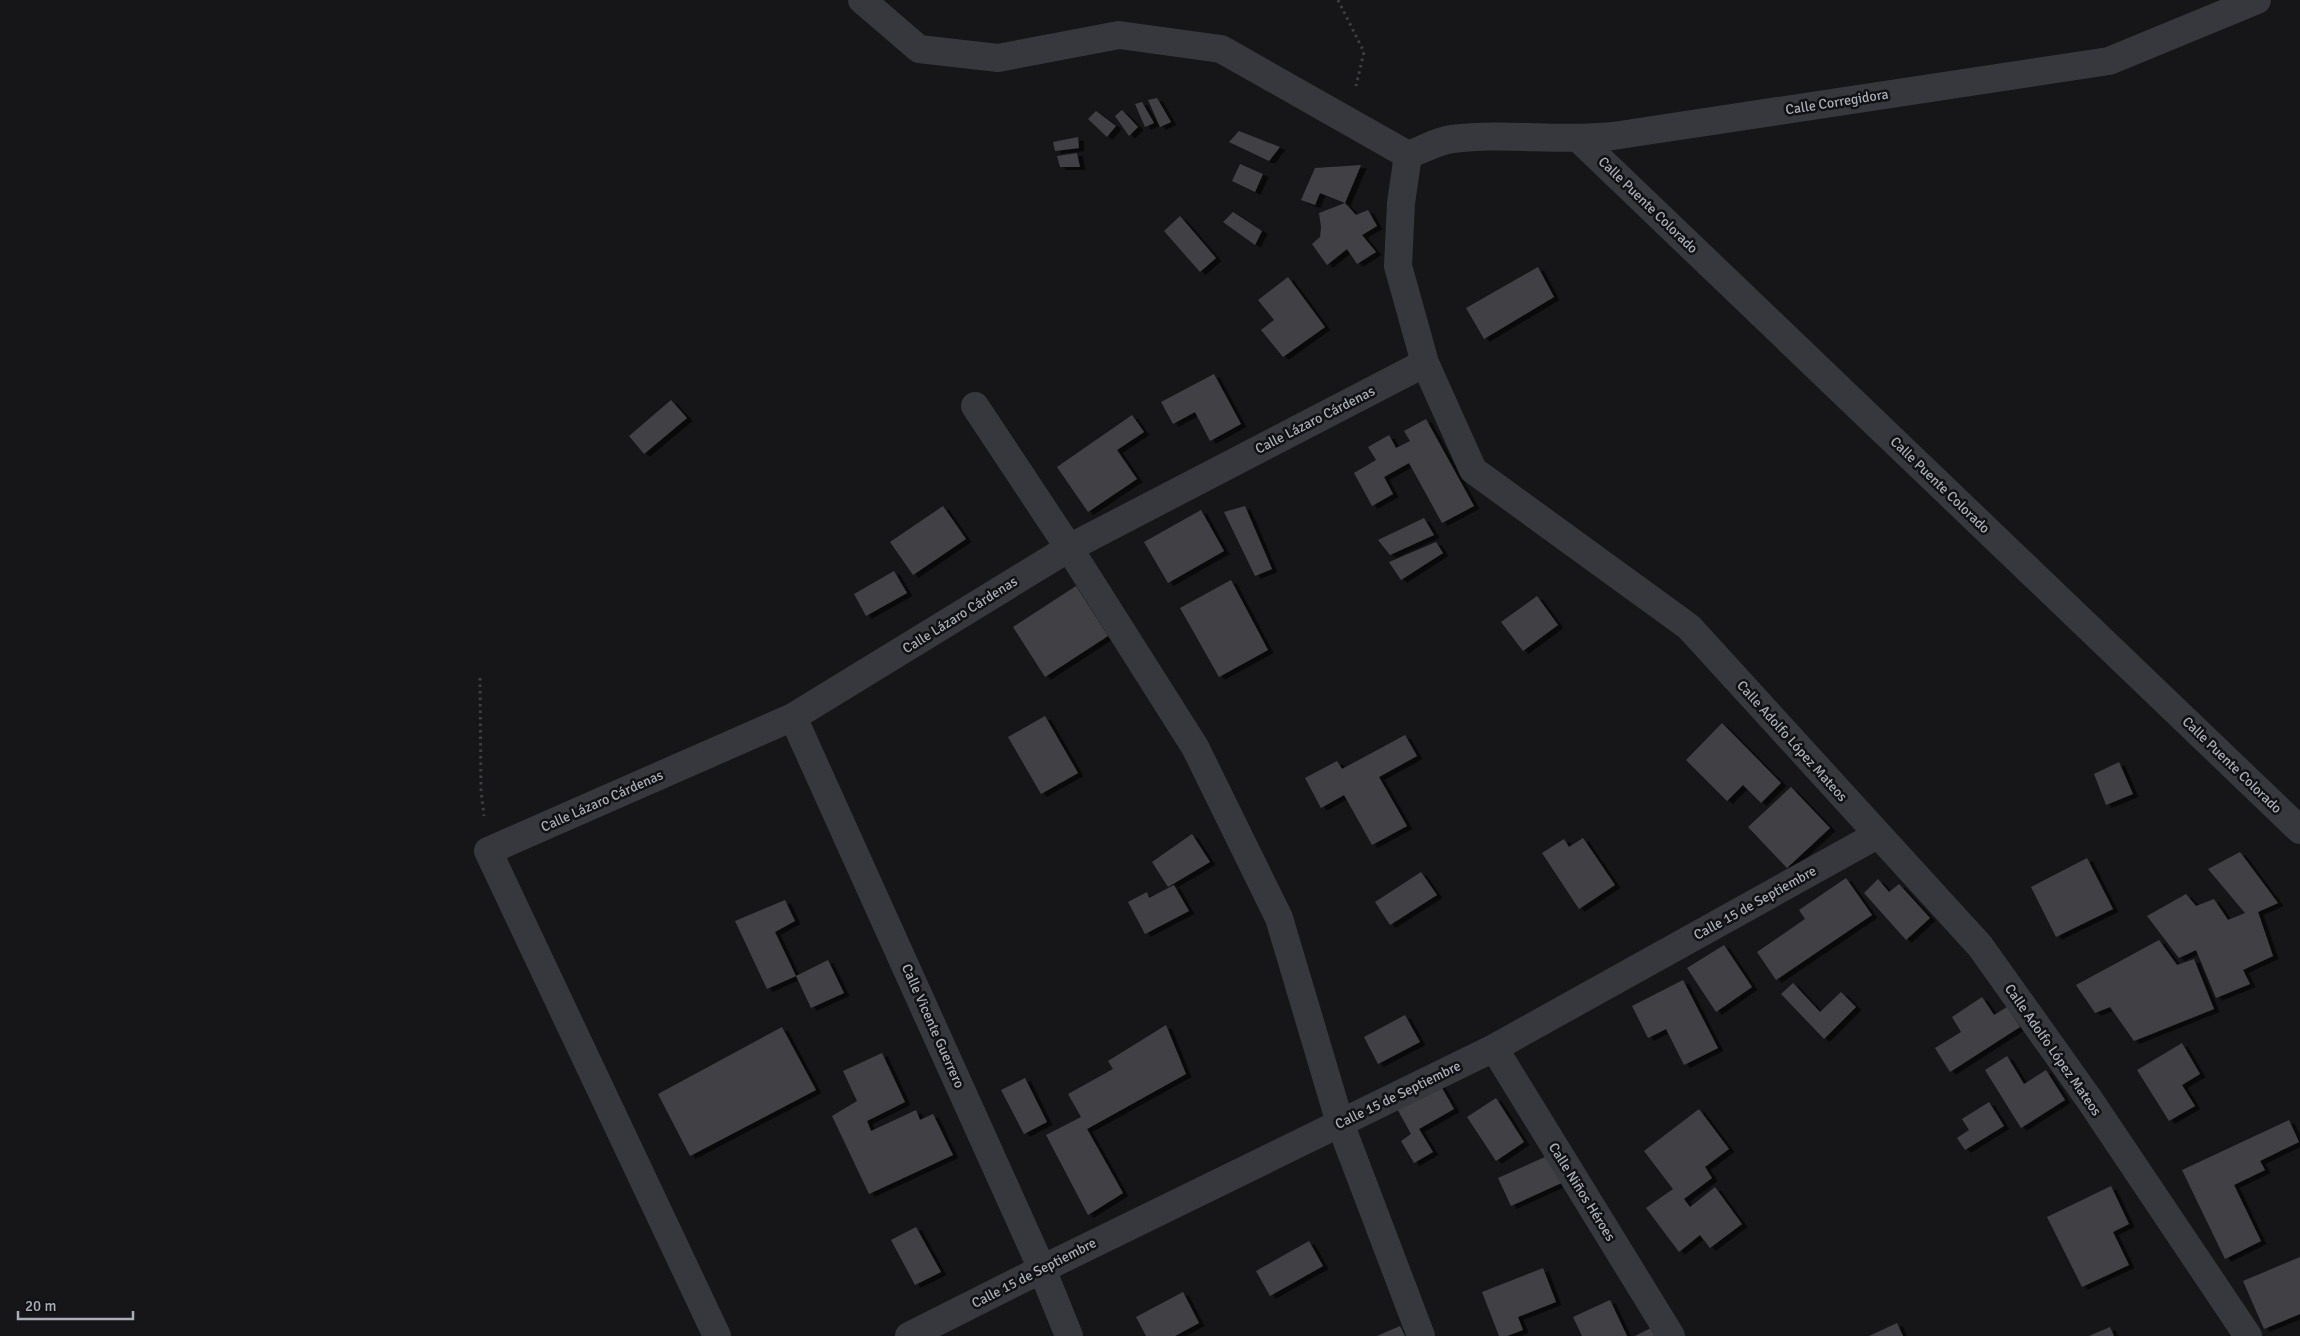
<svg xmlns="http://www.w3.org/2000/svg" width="2300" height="1336" viewBox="0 0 2300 1336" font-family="Signika,sans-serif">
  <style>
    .building { fill: #404145; filter: url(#shadow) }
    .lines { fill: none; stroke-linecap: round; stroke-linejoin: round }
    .path { stroke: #3d3f44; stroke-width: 3; stroke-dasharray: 2.5 4; stroke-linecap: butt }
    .street { stroke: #37383d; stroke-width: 28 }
    .labels { text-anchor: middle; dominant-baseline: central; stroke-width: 5; stroke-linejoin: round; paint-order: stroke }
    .street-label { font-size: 14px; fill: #a8adb8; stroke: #111113 }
  </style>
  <defs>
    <filter id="shadow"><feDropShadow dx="5.5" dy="3" stdDeviation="0" flood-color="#0009"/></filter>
  </defs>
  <rect width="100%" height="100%" fill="#161618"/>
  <path class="building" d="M1157 98 1171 122 1160 127 1148 100Z
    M1142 102 1154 123 1145 127 1135 104Z
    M1122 110 1138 127 1129 136 1115 116Z
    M1096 111 1116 126 1107 137 1088 119Z
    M1239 131 1280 147 1269 161 1229 142Z
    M1078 137 1079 148 1055 151 1053 142Z
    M1077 153 1080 167H1060L1057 156Z
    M1240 164 1263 174 1255 192 1232 181Z
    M1361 165 1345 203 1320 193 1315 205 1301 200 1315 168Z
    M1345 203 1356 215 1368 210 1377 226 1362 235 1376 252 1357 264 1347 249 1327 265 1312 244 1320 237 1321 227 1319 213Z
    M1233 212 1262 231 1255 245 1223 222Z
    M1180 216 1216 258 1200 272 1164 231Z
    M1538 267 1554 297 1484 339 1466 308Z
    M1288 277 1325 327 1283 357 1261 330 1274 320 1258 300Z
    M1214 374 1241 424 1210 441 1195 412 1173 424 1161 402Z
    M671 400 687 418 644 454 629 436Z
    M1132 415 1144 432 1117 450 1137 479 1088 512 1057 467Z
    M1426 419 1474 506 1442 523 1409 463 1384 477 1393 494 1372 506 1354 473 1376 460 1368 447 1389 435 1396 448 1410 441 1404 431Z
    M943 506 966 539 913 575 890 542Z
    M1245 506 1272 569 1255 576 1224 512Z
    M1201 510 1224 551 1168 583 1144 542Z
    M1424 518 1434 535 1390 555 1378 540Z
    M1436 542 1443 553 1401 580 1389 562Z
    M894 571 907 593 866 616 854 594Z
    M1231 580 1268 650 1219 677 1180 608Z
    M1076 586 1108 636 1045 677 1013 627Z
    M1537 596 1558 625 1523 651 1501 622Z
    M1045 716 1078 773 1041 794 1008 737Z
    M1722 723 1781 783 1761 803 1743 785 1727 801 1686 760Z
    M1405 735 1417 756 1379 777 1407 826 1372 845 1344 795 1321 808 1305 778 1337 761 1342 769Z
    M2119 762 2133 794 2106 805 2094 774Z
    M1791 787 1830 828 1787 868 1748 827Z
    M1192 834 1210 862 1168 887 1152 862Z
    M1583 838 1615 885 1579 909 1542 853 1564 839 1569 847Z
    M2240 852 2278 903 2258 912 2273 956 2243 970 2250 984 2216 998 2196 950 2179 958 2147 916 2186 894 2196 906 2214 899 2228 920 2245 913 2208 869Z
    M2087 858 2113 909 2056 937 2031 887Z
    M1421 872 1437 895 1390 925 1375 902Z
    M1846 878 1872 915 1776 980 1757 952 1805 919 1799 910Z
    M1878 879 1889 892 1899 884 1930 918 1906 940 1864 893Z
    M1174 885 1189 911 1145 934 1128 902 1147 892 1149 898Z
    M785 900 795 921 775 932 796 976 767 989 735 921Z
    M2159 940 2177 965 2194 959 2214 1009 2134 1041 2110 1007 2095 1013 2076 985Z
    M1724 945 1752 987 1716 1012 1687 968Z
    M828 960 844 993 811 1008 796 976Z
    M1683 980 1718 1048 1684 1065 1666 1029 1648 1038 1632 1006Z
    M1793 983 1820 1012 1841 992 1856 1007 1824 1039 1781 994Z
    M1982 997 1994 1015 2007 1007 2020 1027 1950 1072 1935 1048 1961 1032 1952 1017Z
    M1405 1015 1420 1042 1378 1064 1364 1037Z
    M1166 1025 1186 1074 1087 1129 1123 1193 1088 1215 1046 1135 1081 1117 1068 1094 1113 1069 1108 1061Z
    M782 1027 816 1090 690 1156 658 1094Z
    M2182 1043 2200 1074 2182 1085 2195 1106 2169 1121 2137 1070Z
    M882 1053 905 1102 867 1121 871 1131 916 1110 920 1120 933 1114 953 1155 869 1194 832 1116 857 1101 843 1071Z
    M2007 1056 2024 1084 2046 1070 2065 1100 2021 1128 1985 1070Z
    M1025 1078 1047 1122 1024 1134 1001 1090Z
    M1438 1081 1454 1109 1419 1129 1433 1152 1414 1163 1401 1141 1411 1134 1395 1105Z
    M1496 1098 1524 1142 1496 1161 1467 1117Z
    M1989 1102 2004 1126 1965 1150 1957 1138 1969 1130 1962 1119Z
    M1699 1109 1729 1149 1705 1167 1712 1178 1684 1199 1690 1207 1715 1187 1742 1224 1710 1248 1700 1235 1679 1252 1646 1208 1673 1189 1644 1151Z
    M2289 1120 2299 1142 2260 1161 2265 1170 2234 1185 2261 1241 2225 1259 2182 1170Z
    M1556 1152 1568 1180 1511 1206 1498 1178Z
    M2111 1186 2129 1224 2113 1232 2129 1265 2082 1287 2047 1217Z
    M916 1227 941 1272 915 1285 891 1240Z
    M1309 1241 1323 1266 1270 1296 1256 1271Z
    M2300 1257V1314L2264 1329 2243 1281Z
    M1543 1268 1556 1302 1518 1317 1523 1330 1507 1336H1499L1482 1292Z
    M1183 1292 1199 1323 1175 1336H1146L1136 1317Z
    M1610 1300 1627 1336H1582L1573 1317Z
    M1897 1323 1903 1336H1869Z
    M1657 1325 1663 1336H1635Z
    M1400 1326 1405 1336H1377Z
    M2110 1327 2114 1336H2089Z"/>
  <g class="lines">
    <path class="path" d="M1338 0 1364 52 1356 86
      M480 678 481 791 484 816"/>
    <path class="street" d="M862 0 919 49 998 58 1119 35 1221 49 1408 155
      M1580 140 2300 830
      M1408 155 1401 203 1398 266 1425 363 1473 470 1689 627 1980 946 2089 1099 2248 1336
      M1408 155C1422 150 1437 141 1452 139 1506 132 1559 142 1613 136L2109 61 2257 0
      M975 406 1069 548 1195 747 1279 918 1340 1123 1421 1336
      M793 717 1042 1269 1069 1336
      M1494 1048 1671 1336
      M717 1336 488 851 793 717 1069 548 1425 363
      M909 1336 1042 1269 1494 1048 1877 835"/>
  </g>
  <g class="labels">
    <g class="street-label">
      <text transform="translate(1837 102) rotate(-9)">Calle Corregidora</text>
      <text transform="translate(1648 205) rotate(44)">Calle Puente Colorado</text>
      <text transform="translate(1315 420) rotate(-27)">Calle Lázaro Cárdenas</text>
      <text transform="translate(1940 485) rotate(44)">Calle Puente Colorado</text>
      <text transform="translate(960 615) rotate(-32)">Calle Lázaro Cárdenas</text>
      <text transform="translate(1792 741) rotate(48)">Calle Adolfo López Mateos</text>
      <text transform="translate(2232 765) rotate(44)">Calle Puente Colorado</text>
      <text transform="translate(602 801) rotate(-24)">Calle Lázaro Cárdenas</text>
      <text transform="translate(1755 903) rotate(-29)">Calle 15 de Septiembre</text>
      <text transform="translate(933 1026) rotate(66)">Calle Vicente Guerrero</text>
      <text transform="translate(2053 1050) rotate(55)">Calle Adolfo López Mateos</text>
      <text transform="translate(1398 1095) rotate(-26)">Calle 15 de Septiembre</text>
      <text transform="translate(1582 1192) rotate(58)">Calle Niños Héroes</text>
      <text transform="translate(1034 1273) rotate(-27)">Calle 15 de Septiembre</text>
    </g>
  </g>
  <path d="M18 1311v8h115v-8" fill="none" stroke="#a8adb8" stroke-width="2.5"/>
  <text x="25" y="1311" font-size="15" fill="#a8adb8" stroke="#111113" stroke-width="4" paint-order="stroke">20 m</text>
</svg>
